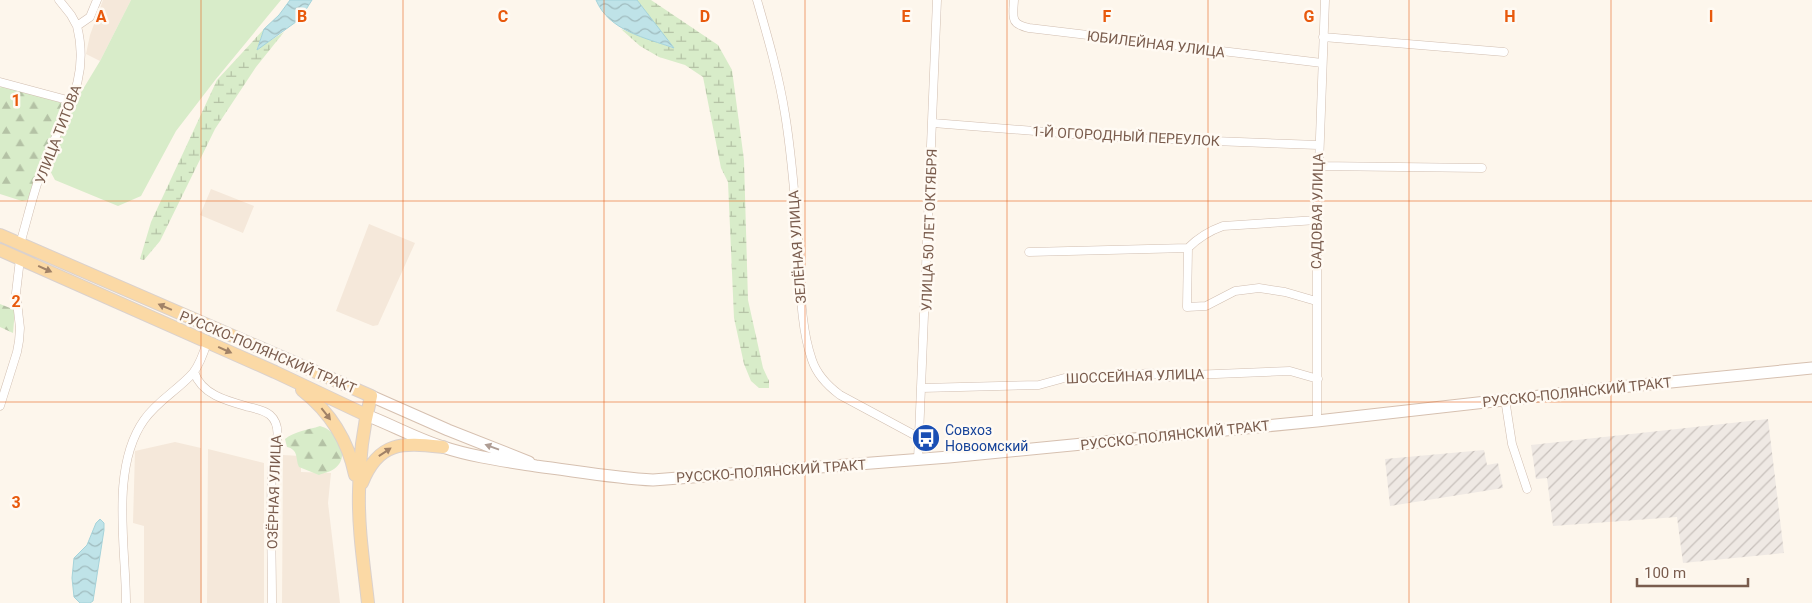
<svg xmlns="http://www.w3.org/2000/svg" width="1812" height="603" viewBox="0 0 1812 603" font-family="Roboto,sans-serif">
  <style>
    .residential { fill: #f5e8da }
    .industrial { fill: url(#industrial-furrows) }
    .forest { fill: url(#forest-firs) }
    .wetland { fill: url(#wetland-marsh) }
    .garden { fill: #d8ecc9 }
    .water { fill: url(#water-waves); stroke: #a5d3da }
    .lines { fill: none; stroke-linecap: round; stroke-linejoin: round }
    .minor-casing { stroke: #d1beb0; stroke-width: 9 }
    .secondary-casing { stroke: #d6c0b0; stroke-width: 13 }
    .primary-casing { stroke: #dad1cd; stroke-width: 14 }
    .minor { stroke: #fff; stroke-width: 8 }
    .secondary { stroke: #fff; stroke-width: 11 }
    .primary { stroke: #fbd9a5; stroke-width: 12 }
    .oneway { fill: #a18267 }
    .oneway2 { fill: #af9d94 }
    .grid { fill: none; stroke: #e8590c; stroke-width: 1; stroke-opacity: 0.55 }
    .labels { text-anchor: middle; dominant-baseline: central; stroke-width: 5; stroke-linejoin: round; paint-order: stroke }
    .street-label { font-size: 14px; fill: #7a5c4d; stroke: #fffaf3 }
    .transit-label { font-size: 14px; fill: #164399; stroke: #fffaf3; text-anchor: start }
    .grid-label { font-size: 16px; text-anchor: middle; font-weight: bold; fill: #e8590c; stroke: #fffaf3; stroke-width: 5; stroke-linejoin: round; paint-order: stroke }
  </style>
  <defs>
    <pattern id="industrial-furrows" width="10" height="10" patternUnits="userSpaceOnUse" patternTransform="scale(1.25)"><rect width="10" height="10" fill="#efe9e4"/><path d="M-1 1l2-2M0 10L10 0M9 11l2-2" fill="none" stroke="#c7c0bb"/></pattern>
    <pattern id="forest-firs" width="22" height="20" patternUnits="userSpaceOnUse" patternTransform="scale(1.25)"><rect width="22" height="20" fill="#d8ecc9"/><path d="M5 1l3.5 6h-7zM16 11l3.5 6h-7z" fill="#b4c2a5"/></pattern>
    <pattern id="wetland-marsh" width="20" height="14" patternUnits="userSpaceOnUse" patternTransform="scale(1.25)"><rect width="20" height="14" fill="#d8ecc9"/><path d="M1 5h8M5 5V1M11 12h8M15 12V8" fill="none" stroke="#b4c2a5"/></pattern>
    <pattern id="water-waves" width="16" height="10" patternUnits="userSpaceOnUse" patternTransform="scale(1.25)"><rect width="16" height="10" fill="#bfe3e8"/><path d="M0 5q4-4 8 0t8 0" fill="none" stroke="#a0bbbe"/></pattern>
  </defs>
  <rect width="100%" height="100%" fill="#fdf6ec"/>
  <path class="residential" d="M103 0H131L100 61 86 54 90 35Z
    M211 189 254 206 243 233 200 215Z
    M369 224 415 243 378 325 373 326 336 311Z
    M175 442 201 448 202 603H144V526L133 523 135 451Z
    M208 449 264 463V603H207Z
    M283 455 301 456V472L331 473 328 503 340 603H282Z"/>
  <path class="industrial" d="M1768 419 1784 553 1683 563 1677 517 1553 526 1547 478 1536 479 1531 445Z
    M1484 450 1487 465 1498 463 1503 488 1390 506 1385 459Z"/>
  <path class="forest" d="M1 86 53 98 62 104 64 111 31 199 22 201 0 194V88Z
    M0 304 15 310 13 333 0 327Z
    M320 426C337 430 352 457 334 469 330 472 323 473 319 475L299 467C295 458 299 450 287 447L285 439C295 431 308 430 320 426Z"/>
  <path class="wetland" d="M637 0H651L718 45 732 70 744 160 748 300 763 368 769 381V388H759L751 381 744 364 734 318 728 182 721 168 703 77 685 65 659 57 640 46 621 29 673 48Z
    M264 29 257 49 284 32 256 67 215 129 160 241 144 260 140 259 151 222 217 80Z"/>
  <path class="garden" d="M131 0H281L216 79 176 131 141 196 118 206 55 180 48 167 71 109 100 61Z"/>
  <path class="water" d="M290 0H312L300 19 257 50 264 29 279 15Z
    M596 0H637L674 48C646 38 609 31 596 0Z
    M100 519 104 523V530L93 601 90 603H80L74 597 72 578 74 558 87 545 96 523Z"/>
  <g class="lines">
    <defs>
      <path id="minor" d="M59 0 71 15 77 26
        M757 0C768 38 779 76 785 114 792 156 795 198 798 239 801 278 799 323 812 360 817 375 828 386 840 395L920 438
        M1014 0C1013 17 1010 24 1029 28L1322 63
        M1323 37 1504 52
        M0 82 71 101
        M933 123 1110 137 1318 145
        M1318 166 1482 168
        M20 244C28 217 34 189 44 164 63 115 91 81 77 26L90 17 97 0
        M1188 248 1187 307 1206 306 1235 291 1259 288 1285 292 1316 301
        M1029 252 1188 248C1199 237 1209 231 1223 226L1317 220
        M194 372C202 395 227 401 249 407 256 409 264 410 270 415 285 428 273 453 272 470 270 514 272 559 272 603
        M922 388 1039 385 1068 377H1094L1151 373 1168 377 1191 375 1290 371 1318 379
        M1505 399 1512 444 1527 489
        M0 406 17 352 19 341 20 328 16 293 20 259
        M1317 421V220L1325 0
        M918 460 937 0
        M126 603C126 547 110 468 144 420 157 401 178 390 193 373 200 364 204 352 207 342"/>
      <path id="secondary" d="M371 396 448 430 529 462
        M366 415C392 425 417 439 443 447 473 457 505 461 536 466 576 471 614 478 653 480L949 457 1317 421 1610 388 1812 368"/>
      <path id="primary" d="M0 235 371 396C363 428 359 459 359 492 358 529 364 566 368 603
        M0 250 275 372 366 415
        M302 390C330 412 348 440 355 475
        M362 483C379 440 403 443 443 447"/>
    </defs>
    <use href="#minor" class="minor-casing"/>
    <use href="#secondary" class="secondary-casing"/>
    <use href="#primary" class="primary-casing"/>
    <use href="#minor" class="minor"/>
    <use href="#secondary" class="secondary"/>
    <use href="#primary" class="primary"/>
  </g>
  <defs><path id="oneway-solid" d="M-6-.8H1V-3.2L6.5 0L1 3.2V.8H-6Z" transform="scale(1.25)"/></defs>
  <g class="oneway">
    <use href="#oneway-solid" transform="translate(45 269) rotate(24)"/>
    <use href="#oneway-solid" transform="translate(165 307) rotate(-157)"/>
    <use href="#oneway-solid" transform="translate(225 350) rotate(24)"/>
    <use href="#oneway-solid" transform="translate(326 414) rotate(52)"/>
    <use href="#oneway-solid" transform="translate(385 452) rotate(-34)"/>
  </g>
  <use class="oneway2" href="#oneway-solid" transform="translate(492 447) rotate(-160)"/>
  <path class="grid" d="M201 0V603M403 0V603M604 0V603M805 0V603M1007 0V603M1208 0V603M1409 0V603M1611 0V603M0 201H1812M0 402H1812"/>
  <defs>
    <symbol id="bus-disc" viewBox="-11 -11 22 22"><circle r="9.5" fill="#1a4fb4" stroke="#fffaf3"/><path d="M-5-6H5V4H4V6H2V4H-2V6H-4V4H-5ZM-3.5-4V0h7V-4ZM-3.5 1.2v1.5H-2V1.2ZM2 1.2v1.5H3.5V1.2Z" fill="#fff"/></symbol>
  </defs>
  <g fill-rule="evenodd">
    <use href="#bus-disc" x="910" y="422" width="32" height="32"/>
  </g>
  <g class="labels">
    <g class="street-label">
      <text transform="translate(1156 44) rotate(7)">ЮБИЛЕЙНАЯ УЛИЦА</text>
      <text transform="translate(58 134) rotate(-69)">УЛИЦА ТИТОВА</text>
      <text transform="translate(1126 136) rotate(3)">1-Й ОГОРОДНЫЙ ПЕРЕУЛОК</text>
      <text transform="translate(1317 211) rotate(-89)">САДОВАЯ УЛИЦА</text>
      <text transform="translate(929 230) rotate(-88)">УЛИЦА 50 ЛЕТ ОКТЯБРЯ</text>
      <text transform="translate(797 247) rotate(-94)">ЗЕЛЁНАЯ УЛИЦА</text>
      <text transform="translate(268 352) rotate(23)">РУССКО-ПОЛЯНСКИЙ ТРАКТ</text>
      <text transform="translate(1135 376) rotate(-2)">ШОССЕЙНАЯ УЛИЦА</text>
      <text transform="translate(1577 392) rotate(-6)">РУССКО-ПОЛЯНСКИЙ ТРАКТ</text>
      <text transform="translate(1175 435) rotate(-6)">РУССКО-ПОЛЯНСКИЙ ТРАКТ</text>
      <text transform="translate(771 471) rotate(-4)">РУССКО-ПОЛЯНСКИЙ ТРАКТ</text>
      <text transform="translate(274 492) rotate(-88)">ОЗЁРНАЯ УЛИЦА</text>
    </g>
    <g class="transit-label">
      <text x="945" y="430">Совхоз<tspan x="945" dy="16">Новоомский</tspan></text>
    </g>
  </g>
  <g class="grid-label">
    <text x="101" y="22">A</text>
    <text x="302" y="22">B</text>
    <text x="503" y="22">C</text>
    <text x="705" y="22">D</text>
    <text x="906" y="22">E</text>
    <text x="1107" y="22">F</text>
    <text x="1309" y="22">G</text>
    <text x="1510" y="22">H</text>
    <text x="1711" y="22">I</text>
    <text x="16" y="106">1</text>
    <text x="16" y="307">2</text>
    <text x="16" y="508">3</text>
  </g>
  <path d="M1637 578v8h111v-8" fill="none" stroke="#7a5c4d" stroke-width="2.5"/>
  <text x="1644" y="578" font-size="15" fill="#7a5c4d" stroke="#fffaf3" stroke-width="4" paint-order="stroke">100 m</text>
</svg>
